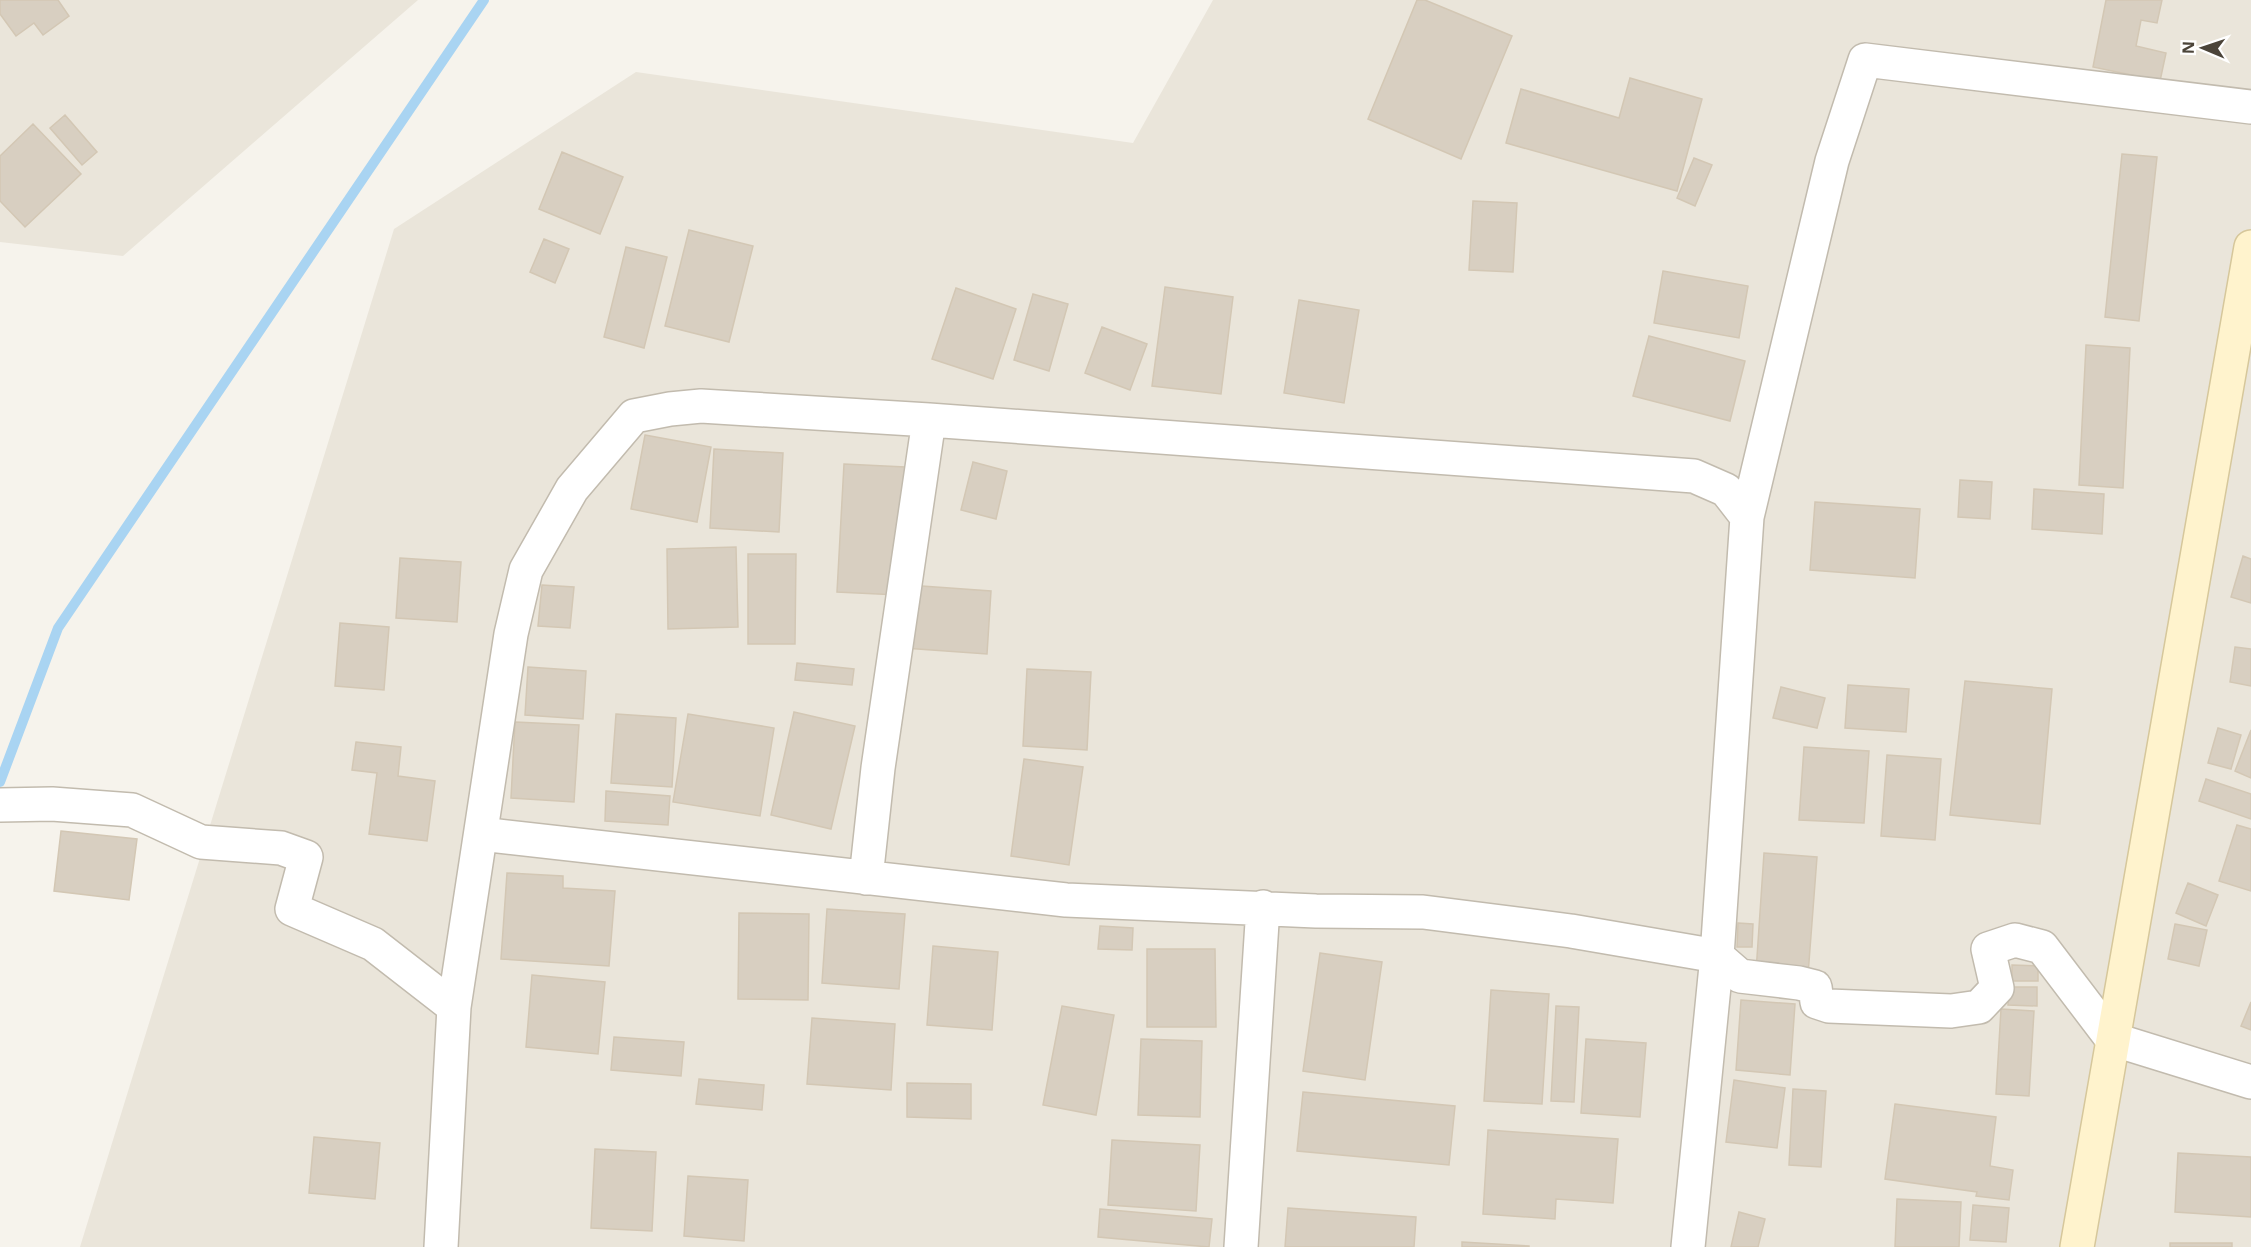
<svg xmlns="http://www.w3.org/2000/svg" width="2251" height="1247" viewBox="0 0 2251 1247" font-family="'Open Sans',sans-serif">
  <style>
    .residential { fill: #eae5da }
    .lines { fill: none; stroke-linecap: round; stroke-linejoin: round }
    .stream { stroke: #a9d4f2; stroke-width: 10 }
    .building { fill: #d8cfc1; stroke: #d3c7b4; stroke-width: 1.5 }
    .street-casing { stroke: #c2bbae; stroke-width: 36 }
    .secondary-casing { stroke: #d6c79b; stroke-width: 36 }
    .street { stroke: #fff; stroke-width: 33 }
    .secondary { stroke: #fff3cd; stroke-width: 33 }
  </style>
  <rect width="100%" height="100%" fill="#f6f3ec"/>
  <path class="residential" d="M0 0H418L123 256 0 242Z
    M1213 0H2251V1247H80L394 229 636 72 1133 143Z"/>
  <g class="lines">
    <path class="stream" d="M0 782 58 628 484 0"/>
  </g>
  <path class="building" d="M0 0H58L69 16 43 35 34 23 16 36 0 14Z
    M1417 0H1425L1512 36 1461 159 1368 119Z
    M2106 0H2162L2157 23 2141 20 2136 46 2166 53 2160 81 2093 67Z
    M1630 78 1702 99 1677 191 1506 143 1521 89 1619 118Z
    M65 115 97 152 82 165 50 128Z
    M33 124 81 174 25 227 0 201V156Z
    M562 152 623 177 600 234 539 209Z
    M2122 154 2157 157 2139 321 2105 317Z
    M1694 158 1712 165 1695 206 1677 198Z
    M1473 201 1517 203 1513 272 1469 270Z
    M689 230 753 246 729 342 665 326Z
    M544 239 569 249 555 283 530 272Z
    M626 247 667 257 644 348 604 337Z
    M1663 271 1748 286 1739 338 1654 323Z
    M1165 287 1233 297 1221 394 1152 386Z
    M956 288 1016 309 993 379 932 359Z
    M1033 294 1068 304 1049 371 1014 360Z
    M1299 300 1359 310 1344 403 1284 393Z
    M1102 327 1147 344 1130 390 1085 373Z
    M1649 336 1745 361 1730 421 1633 396Z
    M2086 345 2130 348 2123 488 2079 485Z
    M645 435 711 447 697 522 631 509Z
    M714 449 783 453 779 532 710 528Z
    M973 462 1007 471 996 519 961 510Z
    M844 464 905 467 898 595 837 592Z
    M1960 480 1992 482 1990 519 1958 517Z
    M2034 489 2104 494 2102 534 2032 529Z
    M1815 502 1920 509 1915 578 1810 570Z
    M736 547 738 627 668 629 667 549Z
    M748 554H796L795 644H748Z
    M2243 556 2251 559V603L2231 597Z
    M400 558 461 562 457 622 396 618Z
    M542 585 574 587 570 628 538 626Z
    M908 585 991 591 987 654 904 648Z
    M340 623 389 627 384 690 335 686Z
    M2235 647 2251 649V686L2230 682Z
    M797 663 854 669 852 685 795 680Z
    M528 667 586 671 583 719 525 715Z
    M1027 669 1091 672 1087 750 1023 746Z
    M1965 681 2052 689 2040 824 1950 815Z
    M1848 685 1909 689 1906 732 1845 728Z
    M1781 687 1825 698 1817 728 1773 718Z
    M794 712 855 726 831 829 771 815Z
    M616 714 676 718 672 787 611 783Z
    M688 714 774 728 760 816 673 802Z
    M515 722 579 725 574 802 511 798Z
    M2218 728 2241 735 2231 769 2208 763Z
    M2251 730V778L2235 771Z
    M356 742 401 747 398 776 435 781 427 841 369 834 377 773 352 770Z
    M1804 747 1869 751 1864 823 1799 820Z
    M1887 755 1941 759 1935 840 1881 836Z
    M1024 759 1083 767 1069 865 1011 856Z
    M2206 779 2251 794V819L2199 801Z
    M606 791 670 796 668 825 605 821Z
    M2237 825 2251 829V891L2219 881Z
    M61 831 137 839 129 900 54 891Z
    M1764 853 1817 857 1808 975 1756 972Z
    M507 873 563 876V888L615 891 609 966 501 959Z
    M2188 883 2218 895 2206 926 2176 913Z
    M827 909 905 914 899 989 822 983Z
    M739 913 809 914 808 1000 738 999Z
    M1738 923 1753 924 1752 947H1737Z
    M2175 924 2207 930 2199 966 2168 959Z
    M1100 926 1133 928 1132 950 1098 949Z
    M933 946 998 952 992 1030 927 1025Z
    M1147 949H1215L1216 1027H1147Z
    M1320 953 1382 962 1365 1080 1303 1071Z
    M2012 965 2038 966V981H2012Z
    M532 975 605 982 598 1054 526 1047Z
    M2009 987H2037V1006L2008 1005Z
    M1491 990 1549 994 1542 1104 1484 1101Z
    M1741 1000 1795 1004 1790 1075 1736 1070Z
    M2251 1002V1030L2241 1026Z
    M1062 1006 1114 1015 1096 1115 1043 1105Z
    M1556 1006 1579 1007 1574 1102 1551 1101Z
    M2001 1009 2034 1011 2029 1096 1996 1094Z
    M812 1018 895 1024 891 1090 807 1084Z
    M614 1037 684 1042 681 1076 611 1070Z
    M1141 1039 1202 1041 1200 1117 1138 1115Z
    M1586 1039 1646 1043 1640 1117 1581 1113Z
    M699 1079 764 1085 762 1110 696 1104Z
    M1734 1080 1785 1088 1777 1148 1726 1142Z
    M907 1083 971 1084V1119L907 1117Z
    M1793 1089 1826 1091 1821 1167 1789 1165Z
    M1303 1092 1455 1106 1449 1165 1297 1151Z
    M1895 1104 1996 1117 1990 1166 2013 1170 2009 1200 1976 1196 1977 1192 1885 1179Z
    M1488 1130 1618 1139 1613 1203 1556 1199 1555 1219 1483 1214Z
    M314 1137 380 1143 375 1199 309 1193Z
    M1112 1140 1200 1145 1196 1211 1108 1205Z
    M595 1149 656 1152 652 1231 591 1228Z
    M2178 1153 2251 1157V1217L2175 1212Z
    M688 1176 748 1180 744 1241 684 1236Z
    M1897 1199 1961 1202 1959 1247H1895Z
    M1973 1205 2009 1208 2006 1242 1970 1240Z
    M1288 1208 1416 1217 1414 1247H1285Z
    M1100 1209 1212 1219 1209 1247 1098 1237Z
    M1739 1212 1765 1219 1758 1247H1731Z
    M1462 1242 1529 1246V1247H1462Z
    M2170 1243H2232V1247H2170Z"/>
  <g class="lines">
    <defs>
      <path id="street" d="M0 805 52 804 132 810 201 842 281 848 306 857 292 909 373 944 454 1007
        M481 834 1066 900 1316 911 1423 912 1571 931 1717 956 1740 976 1799 983 1815 987 1817 1002 1829 1006 1951 1011 1979 1007 1997 988 1988 949 2015 940 2042 947 2112 1039 2251 1082
        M866 878 878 768 929 420
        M441 1247 454 1007 511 634 526 570 572 489 634 416 670 409 701 406 929 420 1694 476 1726 490 1747 517
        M1241 1247 1263 907
        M1688 1247 1717 956 1747 517 1832 161 1865 60 2251 107"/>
      <path id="secondary" d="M2077 1247 2251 247"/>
    </defs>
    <use href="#street" class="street-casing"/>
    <use href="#secondary" class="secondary-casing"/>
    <use href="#street" class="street"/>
    <use href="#secondary" class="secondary"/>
  </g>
  <g transform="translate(2203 48) rotate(272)" stroke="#ffffff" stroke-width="4.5" paint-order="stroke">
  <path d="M0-4.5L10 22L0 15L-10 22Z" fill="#4b4439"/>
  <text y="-9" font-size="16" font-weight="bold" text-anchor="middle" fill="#4b4439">N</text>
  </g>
</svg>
